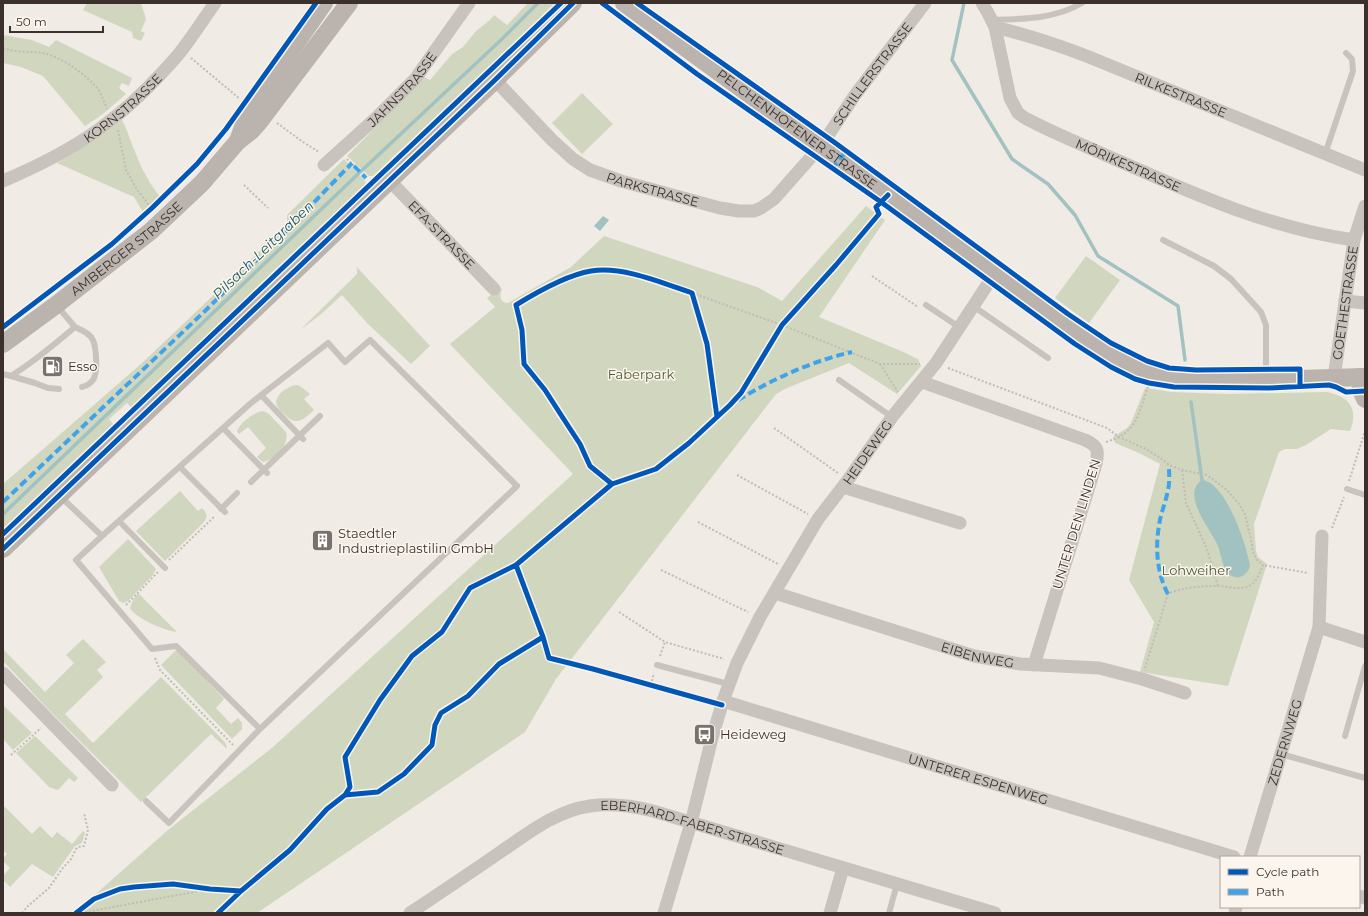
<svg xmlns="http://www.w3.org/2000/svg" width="1368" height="916" viewBox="0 0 1368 916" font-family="Montserrat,sans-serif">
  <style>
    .green { fill: #d1d6bf }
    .water { fill: #a1c2c1 }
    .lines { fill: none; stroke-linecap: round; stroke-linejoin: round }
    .stream { stroke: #a1c2c1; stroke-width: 3.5 }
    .path { stroke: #c2bbb6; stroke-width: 2; stroke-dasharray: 2 2; stroke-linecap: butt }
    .lane { stroke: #c9c3be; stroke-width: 6 }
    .street { stroke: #c9c3be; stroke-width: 13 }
    .secondary { stroke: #bab3ae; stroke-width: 18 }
    .quiet { stroke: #3fa3eb; stroke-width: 4; stroke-dasharray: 8 4; stroke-linecap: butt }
    .cycleway-casing { stroke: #fbf5ee; stroke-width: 8 }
    .cycleway { stroke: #0057b8; stroke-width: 5 }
    .labels { text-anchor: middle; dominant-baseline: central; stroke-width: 3; stroke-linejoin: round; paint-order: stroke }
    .street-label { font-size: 13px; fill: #3b302b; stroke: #fbf5ee }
    .poi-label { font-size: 13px; fill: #3b302b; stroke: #fbf5ee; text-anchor: start }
    .park-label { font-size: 13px; fill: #4a5a2e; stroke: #fbf5ee }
    .water-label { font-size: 14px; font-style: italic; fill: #1f5a5e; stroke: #fbf5ee }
  </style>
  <rect width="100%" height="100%" fill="#f0ebe5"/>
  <path class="green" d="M87 3H141L146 19 141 31 145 33 141 41 133 38 132 32 83 10Z
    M528 3H556L373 176H369L347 156 386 117 422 76 430 80 452 54 463 47 476 31 490 20 494 15 507 25Z
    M3 35 32 40 49 47 56 40 132 78 129 86 122 83 119 88 126 94 103 114 85 126 43 76 21 67 3 63Z
    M582 93 613 124 582 154 552 123Z
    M122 120C128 131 131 143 136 154 142 170 150 184 160 197L143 212 134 197 57 163 96 139Z
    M344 159 365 181 366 184 363 188 132 408 127 403 109 419 114 425 3 530V484L141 364 282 230 287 222V215Z
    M866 206 885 220 819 317 901 351 918 359 921 366 897 394 849 363 787 388 776 394 556 679 525 732 257 913H71L97 893 168 830 273 747 573 474 450 344 495 307 487 298 500 288 502 289C499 296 500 303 508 303L571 267 604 236 757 287 782 301Z
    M1086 256 1120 280 1089 323 1055 298Z
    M355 265 430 346 411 364 368 324 342 295 320 315 300 330 357 274V268Z
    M297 385 300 386 310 394 304 399 314 410C303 420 297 427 284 414 280 410 276 407 276 401 279 392 288 386 297 385Z
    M1145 388 1172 392 1227 394 1327 392C1349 397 1359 408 1350 431L1331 429 1306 445 1297 449H1285L1279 452 1254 524 1256 551 1258 557 1267 564 1228 686 1140 672 1154 622 1129 580 1160 464 1139 453 1115 443 1113 437 1127 428 1131 423Z
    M263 411 269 414 286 432C290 445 275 459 263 462L257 457 266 448 248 427 239 434 237 431C240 423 254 412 263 411Z
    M180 491 198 511 202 508C208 514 208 518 202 524L165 561 136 531Z
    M128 539 156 569 153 575 128 601 123 603 119 601 99 567Z
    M138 593 177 632C165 631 135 618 130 608L133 600Z
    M83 639 106 662 97 670 103 677 65 714 93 743 161 677 221 738 226 744 227 749 211 734 141 802 48 709 3 661V649L45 692 74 663 66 655Z
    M175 651H178L183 655 224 699 216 708 231 724 238 718 242 723V729L232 739 161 665Z
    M3 705 32 733 13 750 3 739Z
    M35 736 78 778 74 782 69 778 59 789 57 790 49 787 16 753Z
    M3 805 32 834 40 826 52 838 57 832 72 844 83 831 85 833 82 843 75 846 53 877 32 864 10 887 3 880V876L10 868 3 861V858L7 854 3 850Z"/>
  <path class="water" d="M603 216 609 220 600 231 594 226Z
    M1202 480C1226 482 1247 546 1250 566 1247 577 1235 582 1227 572 1222 565 1221 554 1218 546 1211 529 1180 495 1202 480Z"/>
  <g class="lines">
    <path class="stream" d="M964 3 952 60 1012 159 1048 184 1075 215 1098 256 1178 306 1185 360
      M1191 402 1202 480
      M3 514 357 175 501 40 538 3"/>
    <path class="path" d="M3 48C16 53 30 51 43 53 60 56 87 75 98 89 102 95 104 102 107 109
      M191 58 240 99
      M277 123 303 142 319 152
      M118 130 126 170 138 191 153 210
      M347 159 354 166
      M244 185 268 208
      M872 276 918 307
      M692 293 782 325 880 364H920
      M880 364 898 392
      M948 368 1107 428 1119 437 1146 449 1162 459 1169 465 1182 470 1207 475 1227 490 1239 504 1245 514 1251 539 1253 552 1257 560 1263 565
      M774 428 838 473
      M1106 442C1137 433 1138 415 1148 387
      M1182 470 1186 503 1207 549 1218 586
      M737 475 808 514
      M1349 481 1365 431
      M698 522 778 564
      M1332 528 1344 497
      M169 560 215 516
      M661 570 748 612
      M126 605 158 572
      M619 612 665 642 724 659
      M660 656 665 642
      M155 658 160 670 233 745
      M1145 668 1168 594C1183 587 1202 586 1219 586 1230 587 1243 591 1252 584 1258 580 1260 571 1263 565L1308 573
      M651 685 654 673
      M11 755 41 728
      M22 913 28 906 49 888 62 869 71 859 76 849 78 847 84 846 88 830 84 813
      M81 913 210 889"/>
    <path class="lane" d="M992 20C1023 19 1055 19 1082 3
      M1325 154 1353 71 1352 59 1346 53
      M1163 240 1214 266 1231 279 1261 312 1266 325V378
      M926 305 959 327
      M973 306 1048 358
      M75 327C81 330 87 332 91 337 97 344 98 373 93 380 90 384 86 386 82 387
      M3 374 11 376C34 362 55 344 75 327L57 306
      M11 376 35 383 48 388 59 389
      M839 380 892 417
      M261 395 303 439
      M223 428 267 473
      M180 467 225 512
      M251 482 320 416
      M1347 489 1365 495
      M61 497 102 536 76 560 152 649 176 646 260 729 169 823 146 801
      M221 509 237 493
      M119 521 165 568
      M102 536 251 403 328 343 345 362 370 340 517 486 260 729
      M657 665 728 684
      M1345 736 1365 666
      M1281 754 1365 778
      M889 913 897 884"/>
    <g class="street">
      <path id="s1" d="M982 3 988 13 995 27 1010 98 1018 113 1025 118C1055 134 1088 147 1119 161 1196 195 1270 228 1354 240"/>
      <path id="s2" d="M995 27C1027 35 1058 45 1089 57L1365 170"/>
      <path id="s3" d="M495 80 552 140 573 159 590 170 621 181 720 208 739 211H754L761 208 774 199 812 156 827 137 855 95 925 3"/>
      <path id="s4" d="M324 165 376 118 415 79 469 3"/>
      <path id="s5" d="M389 180 494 289"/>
      <path id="s6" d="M3 181C38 166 77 147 107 123 132 105 157 79 178 55 191 39 203 20 215 3"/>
      <path d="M1345 301 1365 303"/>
      <path id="s7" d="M1334 378 1354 240 1365 206"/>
      <path d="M922 382 1085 440C1098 446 1099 450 1096 464L1034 665"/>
      <path d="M843 487 960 523"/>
      <path id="s8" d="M775 593 974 656 1020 664 1099 668 1142 679 1185 693"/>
      <path d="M1319 627 1365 642"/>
      <path d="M3 673 112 785"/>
      <path id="s9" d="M723 701 1234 857"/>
      <path id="s10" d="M1250 857 1319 627 1322 536"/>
      <path d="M1359 896 1365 898"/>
      <path id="s11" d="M410 913C440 893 470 873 499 853 527 834 555 811 590 806 611 803 633 806 653 811L995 913"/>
      <path id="s12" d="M664 913 691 823 712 738 723 701 737 663 760 617 818 519 848 480 892 417 936 363 995 273"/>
      <path d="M830 913 843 868"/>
      <path d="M1235 913 1236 907"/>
    </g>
    <g class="secondary">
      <path id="s13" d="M624 3 995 273 1097 345 1126 364 1151 374 1182 379H1300L1365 377"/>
      <path d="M238 141 247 116 252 107 324 3"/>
      <path id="s14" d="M3 344 56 305 151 231 202 183 238 141 251 131 259 122 349 3"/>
      <path d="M1359 377 1362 392 1365 399"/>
      <path d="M3 549 495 80 573 3"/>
    </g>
    <path class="quiet" d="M354 166 366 178
      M832 169 846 151
      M738 400C773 379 812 361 852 352
      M3 502 205 311 294 223 352 163
      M1168 594C1156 572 1155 544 1160 520 1162 510 1166 501 1168 490 1170 482 1169 474 1169 465"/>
    <defs>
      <path id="cycleway" d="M602 3 697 74 881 202 1075 344 1111 367 1135 379 1149 383 1174 387 1269 388 1329 385 1336 387 1346 392 1365 391
        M637 3 834 142 1068 314 1111 343 1147 361 1169 368 1196 370 1300 369V386
        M516 305C537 292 567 275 591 271 624 266 662 283 692 293L707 344 717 417
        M516 305 522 330 524 364 545 390 563 418 580 444 590 466 612 484
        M3 327 112 244 152 208 197 164 226 129 316 3
        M3 534 561 3
        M3 549 495 80 573 3
        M516 565 543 637 549 658 593 669 722 705
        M345 795 378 792 404 774 432 745 435 725 441 713 468 696 499 664 543 637
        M76 913 94 899 120 889 134 887 173 884 210 889 241 891
        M218 913 241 891 290 850 327 809 345 795 350 787 345 757 380 700 412 656 442 632 470 588 516 565 612 484 656 469 689 443 730 405 741 393 782 325 836 265 879 214 876 207 888 195"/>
    </defs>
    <use href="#cycleway" class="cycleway-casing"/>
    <use href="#cycleway" class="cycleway"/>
  </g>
  <defs>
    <symbol id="fuel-square" viewBox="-11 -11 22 22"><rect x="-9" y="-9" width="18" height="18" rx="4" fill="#7a716c" stroke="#fbf5ee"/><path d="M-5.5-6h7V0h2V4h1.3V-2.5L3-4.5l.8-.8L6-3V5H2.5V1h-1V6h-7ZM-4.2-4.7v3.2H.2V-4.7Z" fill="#fff"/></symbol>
    <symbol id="building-square" viewBox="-11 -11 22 22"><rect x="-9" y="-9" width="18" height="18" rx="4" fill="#7a716c" stroke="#fbf5ee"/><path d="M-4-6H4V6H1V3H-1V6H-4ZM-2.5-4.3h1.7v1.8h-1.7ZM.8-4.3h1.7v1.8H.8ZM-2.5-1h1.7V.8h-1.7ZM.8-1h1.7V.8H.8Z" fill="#fff"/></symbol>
    <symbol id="bus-square" viewBox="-11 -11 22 22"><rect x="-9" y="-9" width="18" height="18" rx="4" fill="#7a716c" stroke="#fbf5ee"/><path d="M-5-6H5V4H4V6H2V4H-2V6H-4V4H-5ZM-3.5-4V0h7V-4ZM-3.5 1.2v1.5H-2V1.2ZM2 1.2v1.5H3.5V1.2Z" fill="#fff"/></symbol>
  </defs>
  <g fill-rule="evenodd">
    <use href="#fuel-square" x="40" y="354" width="25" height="25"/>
    <use href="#building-square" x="310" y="528" width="25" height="25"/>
    <use href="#bus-square" x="692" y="722" width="25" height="25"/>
  </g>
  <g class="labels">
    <g class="street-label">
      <text stroke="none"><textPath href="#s3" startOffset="484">SCHILLERSTRASSE</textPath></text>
      <text stroke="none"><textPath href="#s4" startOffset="109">JAHNSTRASSE</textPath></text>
      <text stroke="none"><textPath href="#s2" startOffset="198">RILKESTRASSE</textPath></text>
      <text stroke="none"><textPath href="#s6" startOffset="141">KORNSTRASSE</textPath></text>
      <text stroke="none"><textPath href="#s13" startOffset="214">PELCHENHOFENER STRASSE</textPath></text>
      <text stroke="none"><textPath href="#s1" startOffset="239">MÖRIKESTRASSE</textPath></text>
      <text stroke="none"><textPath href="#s3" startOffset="197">PARKSTRASSE</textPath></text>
      <text stroke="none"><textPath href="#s5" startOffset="76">EFA-STRASSE</textPath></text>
      <text stroke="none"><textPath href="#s14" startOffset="156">AMBERGER STRASSE</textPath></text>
      <text stroke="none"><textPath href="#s7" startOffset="76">GOETHESTRASSE</textPath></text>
      <text stroke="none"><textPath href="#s12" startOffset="509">HEIDEWEG</textPath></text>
      <text transform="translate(1076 524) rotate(-73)">UNTER DEN LINDEN</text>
      <text stroke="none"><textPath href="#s8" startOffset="212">EIBENWEG</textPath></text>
      <text stroke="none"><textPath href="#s10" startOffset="120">ZEDERNWEG</textPath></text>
      <text stroke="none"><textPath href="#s9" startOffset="267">UNTERER ESPENWEG</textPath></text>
      <text stroke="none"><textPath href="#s11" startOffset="316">EBERHARD-FABER-STRASSE</textPath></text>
    </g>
    <g class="poi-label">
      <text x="68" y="366">Esso</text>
      <text x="338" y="533">Staedtler<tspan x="338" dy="15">Industrieplastilin GmbH</tspan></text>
      <text x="720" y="734">Heideweg</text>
    </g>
    <g class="park-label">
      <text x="641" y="374">Faberpark</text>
      <text x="1196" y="570">Lohweiher</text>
    </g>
    <g class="water-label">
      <text transform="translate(263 250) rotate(-44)">Pilsach-Leitgraben</text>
    </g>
  </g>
  <rect width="1368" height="916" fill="none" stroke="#3b302b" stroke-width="8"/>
  <rect x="1220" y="856" width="140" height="52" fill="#fbf5ee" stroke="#aea6a0"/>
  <rect x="1228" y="869" width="20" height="6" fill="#0057b8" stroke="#aea6a0"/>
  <text x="1256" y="876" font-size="12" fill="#3b302b">Cycle path</text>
  <rect x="1228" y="889" width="20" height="6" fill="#3fa3eb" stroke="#aea6a0"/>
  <text x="1256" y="896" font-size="12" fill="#3b302b">Path</text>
  <path d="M10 26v6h93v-6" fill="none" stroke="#3b302b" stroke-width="2"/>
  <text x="16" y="26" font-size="12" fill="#3b302b" stroke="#fbf5ee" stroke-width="3" paint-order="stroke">50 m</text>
</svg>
